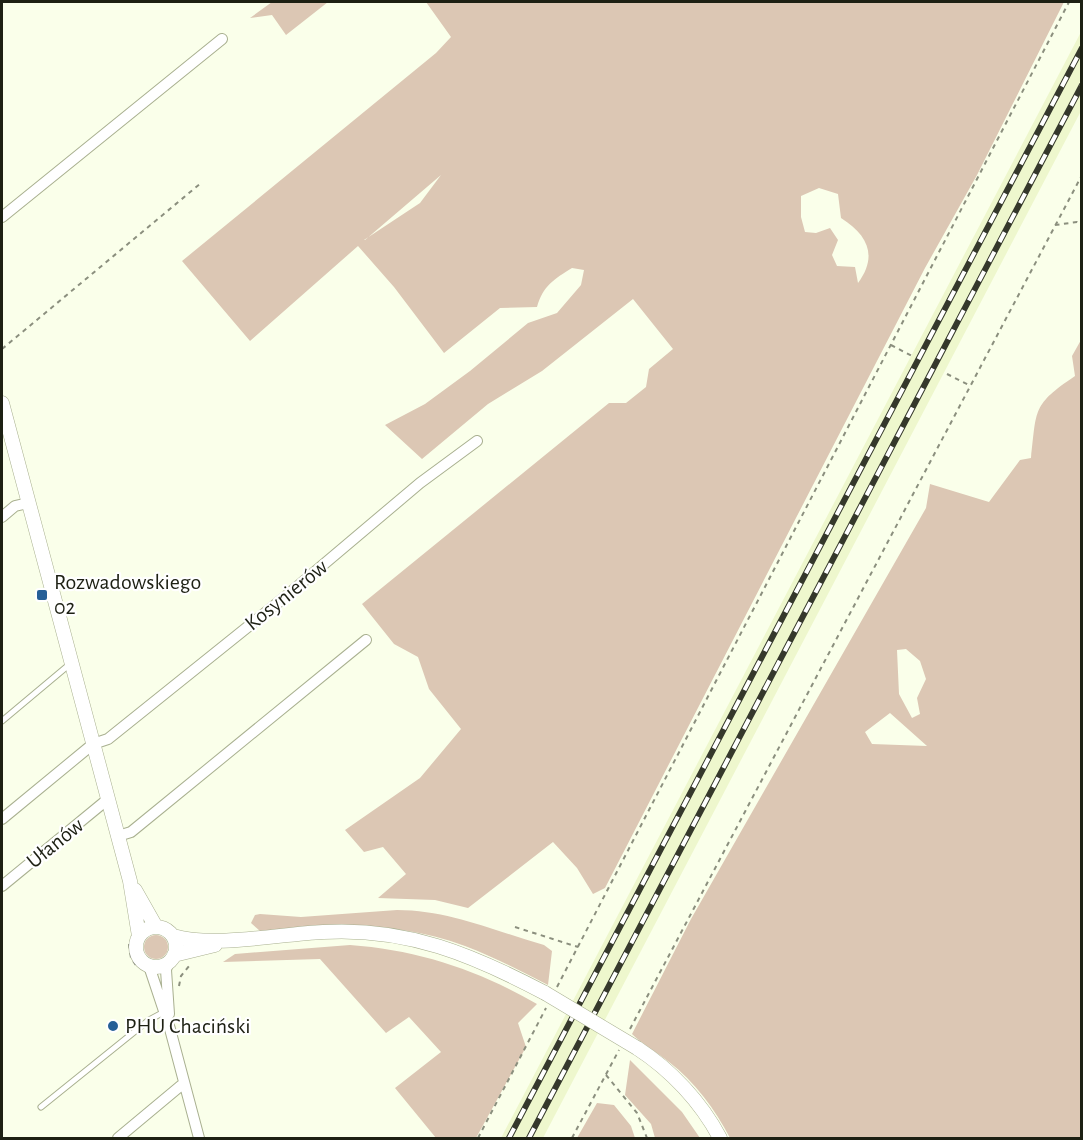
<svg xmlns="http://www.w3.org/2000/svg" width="1083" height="1140" viewBox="0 0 1083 1140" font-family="'Alegreya Sans',sans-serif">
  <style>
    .built { fill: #eef7cd }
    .green { fill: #dcc7b4; fill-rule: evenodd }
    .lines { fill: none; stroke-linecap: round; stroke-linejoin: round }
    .service-casing { stroke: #a9b090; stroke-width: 7 }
    .minor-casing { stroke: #a9b090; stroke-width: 12 }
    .tertiary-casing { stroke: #a9b090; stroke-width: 15 }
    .path { stroke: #8b8f7e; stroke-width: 2; stroke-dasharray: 4.5 4.5; stroke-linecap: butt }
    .service { stroke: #fff; stroke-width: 5 }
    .minor { stroke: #fff; stroke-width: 10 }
    .tertiary { stroke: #fff; stroke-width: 14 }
    .rail-casing { stroke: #35382b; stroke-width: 6 }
    .rail { stroke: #fff; stroke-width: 4; stroke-dasharray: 11; stroke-linecap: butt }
    .tertiary-bridge-casing { stroke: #a9b090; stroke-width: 15; stroke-linecap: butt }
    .tertiary-bridge { stroke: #fff; stroke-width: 14 }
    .poi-dot { fill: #265f97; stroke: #fff; stroke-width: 2 }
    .labels { text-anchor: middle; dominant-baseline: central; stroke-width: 4.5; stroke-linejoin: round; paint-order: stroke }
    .poi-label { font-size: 22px; fill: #1d2013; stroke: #fff; text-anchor: start }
    .street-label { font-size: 22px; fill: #1d2013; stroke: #fff }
  </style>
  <rect width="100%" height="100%" fill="#faffea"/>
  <path class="built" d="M1081 32V111L543 1138H501Z"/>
  <path class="green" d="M272 2H328L286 35 272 15 250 18Z
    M426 2H1064L977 175 925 268 605 888 593 894 577 868 553 842 468 908 435 900 378 898 406 874 383 847 364 852 345 830 420 778 461 729 429 689 418 657 394 644 362 604 609 403H626L646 387 649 369 673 349 633 299 542 371 488 404 422 459 385 425 425 404 470 371 528 323 557 313 581 285 584 270 572 268C554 279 543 286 537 307L500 308 444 353 394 287 358 246 250 341 182 261 436 53 451 37ZM441 175 420 203 364 240H365ZM819 188 838 194 841 218C868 235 878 256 858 283L855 267 837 266 832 255 838 240 830 228 816 233 805 232 801 217V196Z
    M1081 340V1138H730C715 1109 695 1082 669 1062 657 1052 643 1045 632 1034L691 919 926 508 930 484 989 502 1020 460 1031 458C1037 409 1032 405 1075 376L1072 356ZM906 649 920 661 926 679 917 698 920 714 912 718 899 694 897 650ZM890 713 927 746 872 744 865 732Z
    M397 910C449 910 494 931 544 945L552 951 548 985C521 971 494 957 465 946 398 921 329 924 260 931L251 923 255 915 260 914 301 917Z
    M144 947a12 12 0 1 1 24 0a12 12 0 1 1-24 0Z
    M350 945C418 950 478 970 537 1004L518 1023 526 1047 476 1138H436L395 1088 441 1052 409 1017 386 1033 320 959 223 962 235 954Z
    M630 1060 682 1112 700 1138H655L651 1124 625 1095Z
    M597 1103 614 1105 631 1126 635 1138H577Z"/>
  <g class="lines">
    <defs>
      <path id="service" d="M2 721 70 664
        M41 1107 149 1020 164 1012"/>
      <path id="minor" d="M2 217 222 39
        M2 517 15 506 28 503
        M2 819 93 744 108 739 285 597 420 483 477 441
        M118 836 131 832 366 640
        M2 886 108 799
        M168 963 166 970 169 1014
        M149 966 170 1029 199 1138
        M118 1138 184 1083"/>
      <path id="tertiary" d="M2 403 130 881 139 936
        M135 890 156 927
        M136 947a20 20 0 1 1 40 0a20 20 0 1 1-40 0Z
        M173 936C214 948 279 934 323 932 407 927 473 955 545 993
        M174 955 215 945
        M637 1048C671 1070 701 1102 720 1138"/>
    </defs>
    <use href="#service" class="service-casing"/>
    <use href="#minor" class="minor-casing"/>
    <use href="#tertiary" class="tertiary-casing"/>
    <path class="path" d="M1055 225 1077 222 1082 224
      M891 345 912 356
      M2 349 201 183
      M947 374 969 385
      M515 927 578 947
      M129 944 131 958 138 968
      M179 986 181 976 190 965
      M557 987 1069 2
      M630 1029 1082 175
      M606 1075 637 1113 647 1138
      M478 1138 546 1008
      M572 1138 619 1050"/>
    <use href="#service" class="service"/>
    <use href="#minor" class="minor"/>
    <use href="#tertiary" class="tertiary"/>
    <defs>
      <path id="rail" d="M509 1138 1082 48
        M529 1138 1082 85"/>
    </defs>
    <use href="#rail" class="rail-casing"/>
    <use href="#rail" class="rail"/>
    <defs>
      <path id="tertiary-bridge" d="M545 993 637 1048"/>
    </defs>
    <use href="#tertiary-bridge" class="tertiary-bridge-casing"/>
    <use href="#tertiary-bridge" class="tertiary-bridge"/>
  </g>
  <g class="poi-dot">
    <rect x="36" y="589" width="12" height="12" rx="3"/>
    <circle cx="113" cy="1026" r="6"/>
  </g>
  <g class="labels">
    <g class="poi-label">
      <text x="54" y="582">Rozwadowskiego<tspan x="54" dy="25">02</tspan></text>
      <text x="125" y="1026">PHU Chaciński</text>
    </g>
    <g class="street-label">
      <text transform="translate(286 595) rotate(-39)">Kosynierów</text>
      <text transform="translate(55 843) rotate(-39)">Ułanów</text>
    </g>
  </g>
  <rect width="1083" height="1140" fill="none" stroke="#1d2013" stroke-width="6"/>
</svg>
